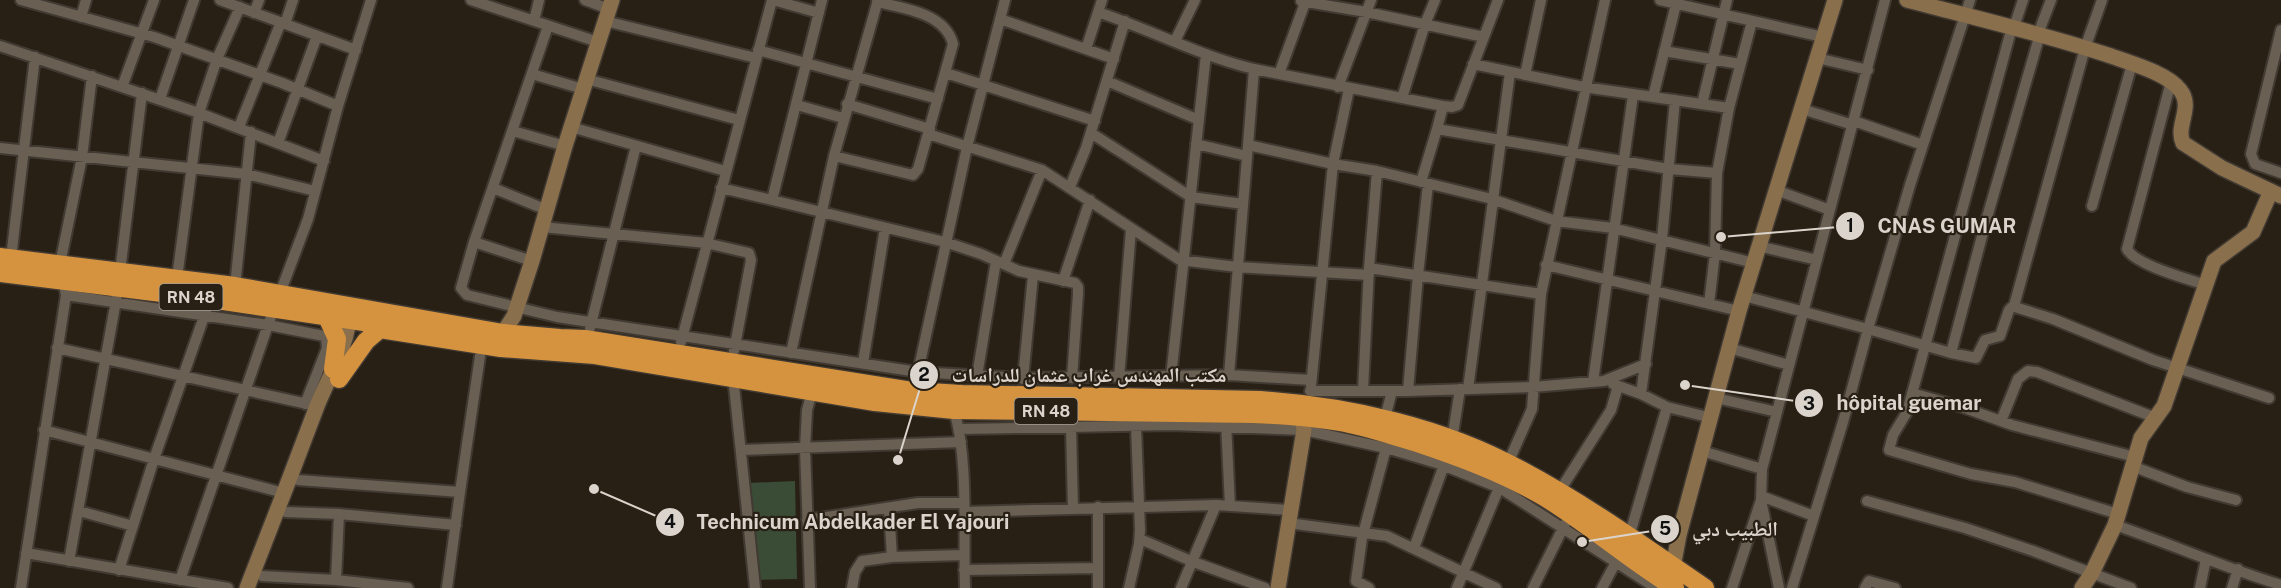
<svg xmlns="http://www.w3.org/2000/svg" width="2281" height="588" viewBox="0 0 2281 588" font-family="'Public Sans','Noto Naskh Arabic',sans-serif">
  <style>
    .green { fill: #3a4c35 }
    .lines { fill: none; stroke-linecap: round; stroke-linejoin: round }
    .street-casing { stroke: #413a33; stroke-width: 14 }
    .secondary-casing { stroke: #413a33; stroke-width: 18 }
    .highway-casing { stroke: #413a33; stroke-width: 21 }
    .street { stroke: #695f52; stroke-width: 10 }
    .secondary { stroke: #8a6f4c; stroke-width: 15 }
    .highway { stroke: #d6933f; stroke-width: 18 }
    .labels { text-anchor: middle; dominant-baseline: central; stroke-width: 4.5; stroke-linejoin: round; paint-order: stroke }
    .shield { fill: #282014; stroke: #a59e96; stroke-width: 1.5 }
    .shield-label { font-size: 16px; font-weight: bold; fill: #dad4cd }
    .leader { fill: none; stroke: #dad4cd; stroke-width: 2 }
    .callout-dot { fill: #dad4cd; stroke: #282014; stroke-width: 2 }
    .mark-label { font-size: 18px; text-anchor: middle; font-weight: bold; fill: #111 }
    .callout-label { font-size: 20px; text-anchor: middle; font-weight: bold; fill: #dad4cd; stroke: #282014; stroke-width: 4.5; stroke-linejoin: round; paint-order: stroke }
  </style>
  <rect width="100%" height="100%" fill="#282014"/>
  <path class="green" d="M795 481 797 579 756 580 747 483Z"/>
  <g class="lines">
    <defs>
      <path id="street" d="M21 0 154 37 282 83 338 106
        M220 0 356 50
        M471 0 598 42
        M585 0 609 9
        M773 0 819 13
        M1306 0 1279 74 1443 106 1437 129 1669 169 1717 173 1715 253 1709 304
        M1660 0 1823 37
        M1970 0 1910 185 1868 329 1951 353 1976 358 1985 340 2000 336 2009 310 2012 307H2015L2053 319 2153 360 2269 398
        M1301 1 1366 12 1484 37
        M1098 12C1151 30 1200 56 1254 69
        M254 13 259 0
        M81 17 86 0
        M1000 19 1114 59
        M534 21 539 0
        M605 21 756 58
        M285 24 293 0
        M548 26 474 242 461 288 467 295 557 317 918 372 1020 378 1229 375 1311 380
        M2012 27 1907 412 1893 435 1889 450 1971 474 2015 482 2118 514
        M2014 27 2023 0
        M2281 30 2251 154 2255 164 2281 173
        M2038 34 2051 0
        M1175 41 1195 0
        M0 46 199 113 324 161
        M1086 49 1102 0
        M758 50 938 99
        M1664 51 1740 64
        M1817 58 1868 70
        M1473 64 1584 87 1729 108
        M946 73 1095 121
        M532 74 583 89
        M1279 74 1254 69 1248 145 1333 164 1377 171 1492 199 1556 221 1613 228 1754 263
        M1525 75 1541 0
        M586 79 739 120
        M1107 81 1199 120
        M2171 82 2127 249C2135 265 2188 279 2206 285
        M122 87 154 0
        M1338 87 1371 0
        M1653 97 1677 0
        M1402 98 1425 24 1435 0
        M160 99 194 0
        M847 104 930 129
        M1702 104 1727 0
        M797 105 843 118
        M1443 106 1452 107 1458 105 1498 0
        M1802 109 1853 125
        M1854 121 1923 145
        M239 127 281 22
        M571 127 725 171
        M513 131 565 146
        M1091 133 1191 197 1243 204
        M928 134 1042 170 1180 260 1237 267 1369 275
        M278 143 317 36
        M1196 144 1247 156
        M0 148 246 174 315 191
        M834 156 913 175 918 169 953 44C945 13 903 8 877 2
        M1717 173 1729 108 1752 21
        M1421 182 1437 129
        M1070 187 1086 148 1125 21
        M493 188 547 210
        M721 188 772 200 822 0
        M1776 190 1830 210
        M772 200 945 242 981 254 1019 271 1075 283 1078 287V294L1072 378
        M2092 206 2132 64
        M542 227 706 243 749 253 751 260 734 351
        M474 242 532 261
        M1758 246 1817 260
        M11 258 35 57
        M1004 264 1042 170
        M1546 265 1739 311
        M1369 268 1541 294
        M120 272 142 93
        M177 278 199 113 217 59 240 7
        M1063 281 1090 200
        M235 286 251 132
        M66 295 268 325 324 336 326 339 327 348 305 404
        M1744 296 1868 329 1843 422 1792 588
        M2014 306 2085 48 2102 0
        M590 328 636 146
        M681 342 772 0
        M57 348 312 405
        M1729 348 1789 365
        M791 353 834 156 878 0
        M1951 353 1986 221 2040 34
        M863 363 885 228
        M1229 375 1248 145
        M733 376 755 588
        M977 376 996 261
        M1171 377 1206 54
        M1119 378 1131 229
        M1023 379 1033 275
        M1593 382 1633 95
        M1613 384 1641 394 1667 407 1712 418
        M1311 386 1333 164 1349 89
        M1468 389 1510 72
        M1363 390 1369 268 1377 171
        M912 391 918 372 967 147 1005 0
        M1310 391H1408L1533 387 1604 381 1646 364
        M1408 391 1418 275 1428 184
        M1912 393 1962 407 2012 425 2135 457
        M1641 394 1662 239 1675 100
        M1716 398 1777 412
        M954 410C969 461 963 533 965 588
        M1385 418 1392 391
        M2001 421 2018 379 2028 371 2037 372 2156 418
        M1226 422 1230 506
        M1071 427 1073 508
        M960 429 1171 425 1304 430 1386 448 1440 464 1500 488 1656 588
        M44 430 284 493
        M1452 440 1460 389
        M742 450 961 442
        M1702 451 1762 469
        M1508 463 1532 409 1541 294 1605 0
        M2132 466 2187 487 2236 500
        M298 480 460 492 480 356
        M1559 492 1611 410 1618 386
        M1761 496 1814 516
        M1867 501 1965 528 2036 552 2131 588
        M1098 507V588
        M889 509 892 557
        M79 511 133 526
        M286 512 339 514 456 525
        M965 512 1216 505 1290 510
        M807 520 918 503H964
        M1288 523 1387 536 1496 588
        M2115 525C2171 544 2225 568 2281 585
        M1629 537 1667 407
        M1140 539 1191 561 1265 588
        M1414 548 1444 465
        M26 553 228 588
        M69 561 117 295
        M119 570 154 459 207 308
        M964 570 1098 568
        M262 576 336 580 408 588
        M180 580 268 325 308 219 338 106 371 0
        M336 580 339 514
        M21 588 66 295 60 264 82 157 92 76
        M447 588 460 492
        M810 588 805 449 807 410 813 388
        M852 588 855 572 862 561 892 557 964 555
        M1129 588 1139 544 1140 530 1136 426 1133 419
        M1181 588 1216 505
        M1369 588 1356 581 1362 538 1386 448
        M1457 588 1501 483
        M1533 588 1565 524
        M1602 588 1616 562
        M1732 588 1761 500
        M1779 588 1761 500 1762 469 1885 0
        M1865 588 1869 581 1895 588
        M2200 588 2206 559
        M2232 588 2238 569"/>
      <path id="secondary" d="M1907 0C1975 18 2044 34 2111 56 2130 63 2167 73 2180 90 2194 107 2175 126 2183 143L2222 168 2281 196
        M502 342 503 333 514 316 532 261 565 146 612 0
        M1667 575 1673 567 1679 535 1739 311 1835 0
        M247 588C271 527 294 467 317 406 329 376 350 343 349 310
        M1278 588 1304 430 1302 416 1304 407
        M2082 588 2092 573 2115 525 2141 438 2164 406 2214 261 2253 232 2271 191"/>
      <path id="highway" d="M0 257 235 286 503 333 560 338 585 339 912 391 962 394 1260 400C1348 406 1443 427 1521 470 1585 504 1645 547 1705 588
        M0 273 210 299 364 322 380 329 501 348 595 355 875 402 954 410 1252 414C1282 415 1310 417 1339 422 1364 426 1389 435 1414 442 1459 457 1503 473 1544 497 1590 525 1630 561 1675 588
        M327 317 337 339 333 369
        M339 379 366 341 380 329"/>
    </defs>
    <use href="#street" class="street-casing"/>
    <use href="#secondary" class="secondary-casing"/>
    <use href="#highway" class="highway-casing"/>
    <use href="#street" class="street"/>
    <use href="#secondary" class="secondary"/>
    <use href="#highway" class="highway"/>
  </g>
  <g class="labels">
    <g class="shield">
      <rect x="159.5" y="284" width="63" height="26" rx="4.5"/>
      <rect x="1014.5" y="398" width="63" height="26" rx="4.5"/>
    </g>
    <g class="shield-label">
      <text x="191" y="297">RN 48</text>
      <text x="1046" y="411">RN 48</text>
    </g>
  </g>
  <path class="leader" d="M1721 237L1850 226M898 460L924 375M1685 385L1809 403M594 489L670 522M1582 542L1665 529"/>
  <g class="callout-dot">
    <circle cx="1721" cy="237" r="6"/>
    <circle cx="898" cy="460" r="6"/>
    <circle cx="1685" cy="385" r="6"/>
    <circle cx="594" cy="489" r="6"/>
    <circle cx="1582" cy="542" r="6"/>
    <circle cx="1850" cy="226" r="15"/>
    <circle cx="924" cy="375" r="15"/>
    <circle cx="1809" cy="403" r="15"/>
    <circle cx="670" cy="522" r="15"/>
    <circle cx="1665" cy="529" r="15"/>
  </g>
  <g class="mark-label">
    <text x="1850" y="232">1</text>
    <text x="924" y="381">2</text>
    <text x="1809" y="410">3</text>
    <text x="670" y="528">4</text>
    <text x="1665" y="535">5</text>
  </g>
  <g class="callout-label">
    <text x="1947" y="233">CNAS GUMAR</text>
    <text x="1089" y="382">مكتب المهندس غراب عثمان للدراسات</text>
    <text x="1909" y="410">hôpital guemar</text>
    <text x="853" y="529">Technicum Abdelkader El Yajouri</text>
    <text x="1735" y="536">الطبيب دبي</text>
  </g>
</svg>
